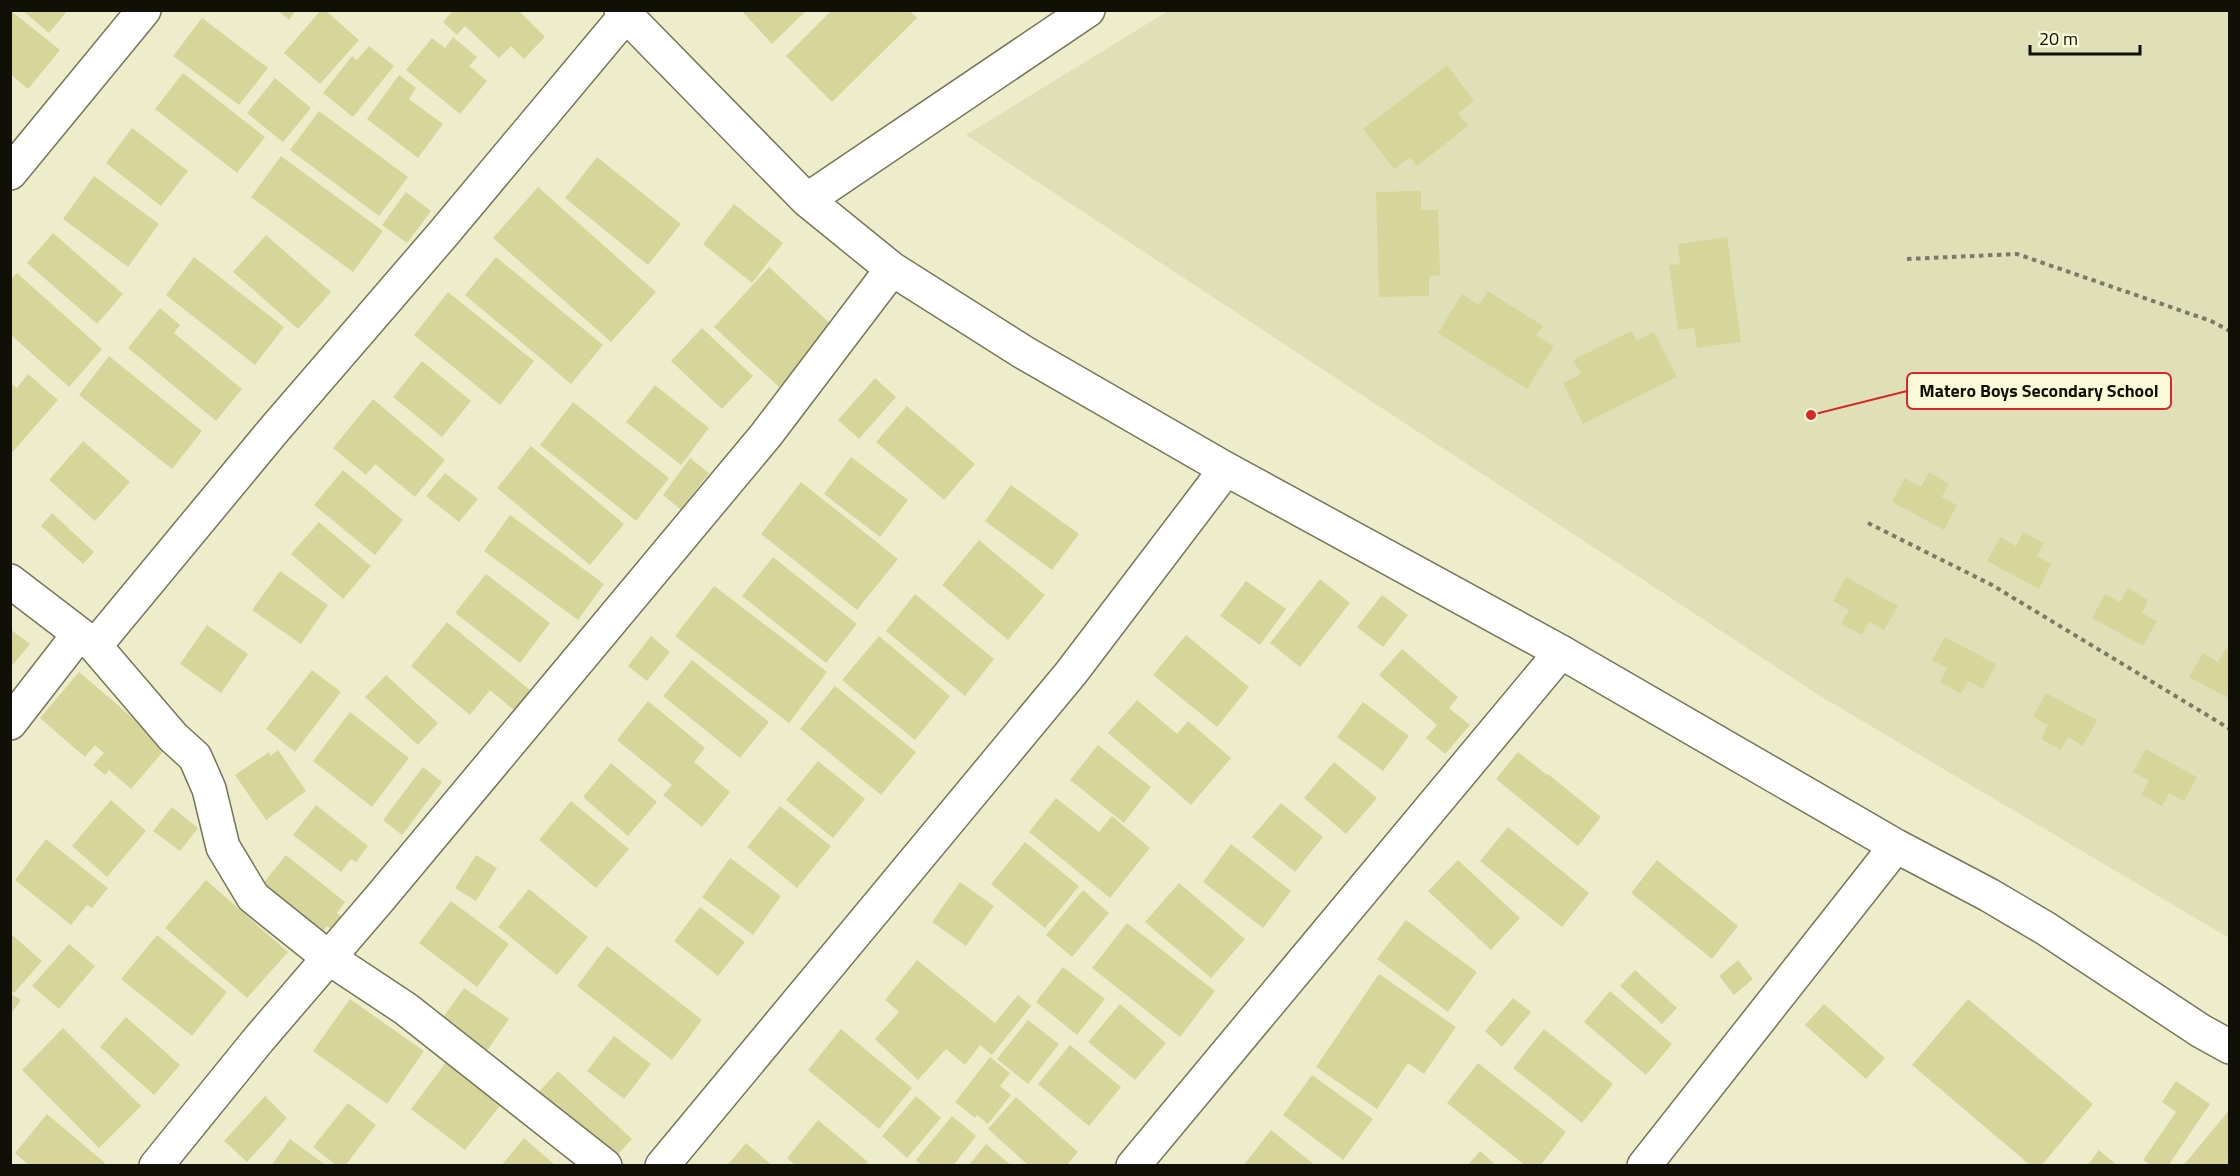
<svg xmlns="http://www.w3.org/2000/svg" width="2240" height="1176" viewBox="0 0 2240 1176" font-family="'Titillium Web',sans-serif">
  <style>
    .built { fill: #e0e0b8 }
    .building { fill: #d7d69a }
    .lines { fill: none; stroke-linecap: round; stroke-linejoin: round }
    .minor-casing { stroke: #777659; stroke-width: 36 }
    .path { stroke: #7a7a65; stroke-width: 4; stroke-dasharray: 4.5 4.5; stroke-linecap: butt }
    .minor { stroke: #fff; stroke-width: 33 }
    .leader { fill: none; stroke: #d62828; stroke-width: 2 }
    .callout-dot { fill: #d62828; stroke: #fafad9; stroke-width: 2 }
    .callout { fill: #fafad9; stroke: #d62828; stroke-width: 2 }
    .callout-label { font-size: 18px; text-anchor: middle; font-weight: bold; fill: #111006 }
  </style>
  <rect width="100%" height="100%" fill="#ededcc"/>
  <path class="built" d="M1168 11H2229V938L1820 696 966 135Z"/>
  <path class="building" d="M10 10 60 50 28 89 10 74Z
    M22 10H68L49 33Z
    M277 10H296L289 20Z
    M321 10H325L359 40 320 84 284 53Z
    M454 10H518L545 37 524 59 511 46 499 58 465 26 457 35 443 22Z
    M741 10H807L772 44Z
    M832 10H909L917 18 832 102 786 56Z
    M202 18 268 68 239 105 173 56Z
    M453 37 477 57 469 66 487 81 460 114 406 70 432 38 445 48Z
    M369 46 394 66 353 117 323 93 352 56 357 60Z
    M1447 65 1474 101 1458 113 1468 126 1417 166 1410 157 1394 169 1363 129Z
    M183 73 265 137 237 173 155 109Z
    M399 75 416 88 409 99 443 124 418 158 367 119Z
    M275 78 311 108 283 142 247 113Z
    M319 111 408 177 379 216 290 150Z
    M132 128 188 171 161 206 106 163Z
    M281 156 383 231 353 272 251 197Z
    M597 157 681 224 648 265 565 198Z
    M94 176 159 224 128 267 63 219Z
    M538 187 656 292 611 342 493 238Z
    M1421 191V210H1438L1440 275 1429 276V296L1379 297 1376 192Z
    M406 192 431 211 407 243 382 225Z
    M734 204 783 243 752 283 703 244Z
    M53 233 123 294 97 324 27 263Z
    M266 235 331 292 298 329 233 272Z
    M1727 237 1741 342 1697 348 1694 328 1678 330 1669 265 1680 264 1678 244Z
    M194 257 284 327 255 365 166 295Z
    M496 257 603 345 571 384 465 295Z
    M769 267 835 328 780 388 714 327Z
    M17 273 102 349 69 387 10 334V280Z
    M1488 291 1543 326 1536 335 1554 346 1527 389 1438 333 1462 294 1479 305Z
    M448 292 534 361 500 405 414 335Z
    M160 308 180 325 174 333 242 389 216 421 128 348Z
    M702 328 753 376 722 409 671 361Z
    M1631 331 1637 341 1654 332 1677 377 1583 424 1563 383 1581 374 1573 360Z
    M109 356 202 431 172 469 79 395Z
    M422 361 471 401 442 437 393 397Z
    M28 374 58 400 10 455V383L17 388Z
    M875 378 896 397 859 439 838 420Z
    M655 385 709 428 681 465 626 422Z
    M373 399 445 460 415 497 375 464 366 475 333 448Z
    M573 402 669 478 636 521 540 445Z
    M907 406 975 464 944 500 876 442Z
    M83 441 130 482 95 521 49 480Z
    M531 446 624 524 590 565 497 488Z
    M851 457 908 500 880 537 824 494Z
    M690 458 709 473 681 510 663 495Z
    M343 470 403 520 375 555 314 505Z
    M1929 472 1949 484 1942 497 1957 505 1944 530 1892 502 1905 478 1921 487Z
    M445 473 478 499 459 522 426 496Z
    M801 482 898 559 857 610 761 534Z
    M1011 485 1079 534 1052 570 985 521Z
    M52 513 94 552 83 564 41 526Z
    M510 515 604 584 578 620 484 551Z
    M319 522 371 566 343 599 291 554Z
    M2023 532 2044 543 2037 556 2051 564 2039 589 1987 561 2000 537 2016 546Z
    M979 540 1045 595 1008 640 942 585Z
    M773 557 857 624 826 663 742 596Z
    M280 571 328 605 301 644 252 610Z
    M486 574 550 623 520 663 455 613Z
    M1846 577 1898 606 1884 630 1869 622 1862 635 1841 624 1849 610 1833 601Z
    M1320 579 1350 603 1300 667 1270 643Z
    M1246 581 1286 609 1260 645 1220 616Z
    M714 586 827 672 789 723 675 636Z
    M2128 588 2148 600 2142 613 2157 621 2143 646 2092 618 2105 594 2120 602Z
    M915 594 994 659 965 696 886 631Z
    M1382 595 1408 615 1383 647 1357 627Z
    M447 622 542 700 526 720 490 690 470 715 411 666Z
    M207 625 248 654 221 693 180 664Z
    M10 629 30 644 10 668Z
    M1186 635 1249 687 1217 727 1153 675Z
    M651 636 670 652 647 681 628 666Z
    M879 636 950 696 915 740 842 680Z
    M1945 637 1996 664 1983 689 1968 681 1961 694 1940 682 1947 668 1932 660Z
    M2226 648 2230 650V699L2189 677 2203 653 2218 662Z
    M1402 649 1458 697 1449 708 1470 725 1445 754 1426 738 1437 725 1379 675Z
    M692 660 769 722 740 758 663 696Z
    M312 670 341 692 295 752 266 729Z
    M79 672 167 747 131 789 109 770 105 775 93 765 104 753 95 745 85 757 40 718Z
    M386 675 438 723 418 745 365 697Z
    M835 686 916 752 881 795 800 729Z
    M2046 693 2097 720 2083 746 2068 737 2061 750 2041 739 2048 725 2033 717Z
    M1137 700 1177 734 1188 721 1231 758 1191 805 1108 733Z
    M648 701 705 748 694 762 730 792 702 827 663 795 672 785 617 740Z
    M1363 702 1409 736 1383 771 1337 737Z
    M350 712 409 758 372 807 313 761Z
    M1098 745 1151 787 1124 823 1070 780Z
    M2146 749 2197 777 2184 801 2169 793 2162 806 2141 795 2149 781 2133 772Z
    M278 750 306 791 266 820 235 775 269 752 270 756Z
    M1518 752 1547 775 1548 774 1601 817 1578 846 1496 779Z
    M818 761 865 799 833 838 786 800Z
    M1334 762 1377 798 1346 834 1304 798Z
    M611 763 657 802 628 836 583 797Z
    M423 767 442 782 402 835 383 820Z
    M1056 798 1099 832 1112 816 1150 848 1110 898 1029 832Z
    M111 800 146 831 107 877 72 846Z
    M571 801 629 849 596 888 539 840Z
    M1281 803 1323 837 1295 872 1252 837Z
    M316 805 368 846 356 862 351 859 341 872 293 835Z
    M780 806 831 846 797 888 747 847Z
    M172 807 198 828 180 851 153 831Z
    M1508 827 1589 893 1562 927 1480 861Z
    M46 839 108 888 92 908 87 905 71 925 15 880Z
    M1025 842 1079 886 1045 928 991 884Z
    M1231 844 1291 891 1263 928 1203 882Z
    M286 855 345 902 337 913 351 924 341 937 327 926 316 940 256 892Z
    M476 855 497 868 476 901 455 888Z
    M730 858 781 896 753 935 702 897Z
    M1458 860 1520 918 1491 950 1428 891Z
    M1657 860 1738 926 1712 959 1631 893Z
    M206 880 288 952 247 998 165 928Z
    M960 882 994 906 966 946 932 922Z
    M1179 883 1245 939 1211 978 1145 922Z
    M529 889 588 937 557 975 498 927Z
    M1083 890 1109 913 1072 957 1046 935Z
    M451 901 509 944 477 987 419 943Z
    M700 907 745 942 718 976 674 941Z
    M1406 920 1477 972 1448 1012 1377 959Z
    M1127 923 1215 991 1180 1037 1092 968Z
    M10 933 42 961 14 993 10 990Z
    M157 935 227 992 192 1036 121 979Z
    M69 944 95 966 59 1009 32 986Z
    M607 946 702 1020 672 1060 577 986Z
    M917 960 995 1023 1018 995 1031 1006 992 1055 980 1045 965 1065 946 1049 918 1080 875 1039 899 1012 885 1000Z
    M1738 960 1753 979 1734 995 1719 976Z
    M1063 967 1105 999 1077 1035 1036 1002Z
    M1635 970 1677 1008 1662 1024 1620 986Z
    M1379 974 1456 1027 1424 1074 1408 1063 1377 1109 1316 1067Z
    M464 988 509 1019 484 1055 439 1023Z
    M1610 991 1672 1044 1646 1075 1584 1022Z
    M10 993 21 1000 10 1015Z
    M1513 998 1531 1012 1502 1047 1485 1031Z
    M350 999 424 1051 387 1104 313 1051Z
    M1968 999 2093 1104 2041 1166H2031L1912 1065Z
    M1120 1004 1166 1043 1135 1080 1088 1042Z
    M1824 1004 1885 1058 1866 1079 1805 1025Z
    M126 1017 180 1065 154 1095 100 1047Z
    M1028 1020 1059 1044 1028 1084 997 1059Z
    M63 1028 141 1106 99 1148 22 1070Z
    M841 1029 912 1088 879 1129 808 1070Z
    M1544 1029 1613 1084 1582 1123 1513 1068Z
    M614 1036 651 1064 624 1099 587 1071Z
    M1070 1045 1121 1087 1089 1126 1038 1084Z
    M990 1057 1010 1073 1000 1086 1011 1095 988 1124 977 1115 975 1118 955 1102Z
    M447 1061 502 1103 465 1150 411 1109Z
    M1478 1063 1566 1132 1540 1166H1526L1447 1103Z
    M558 1071 632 1139 608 1165 534 1097Z
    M1312 1075 1373 1119 1343 1160 1283 1115Z
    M2176 1081 2210 1104 2168 1166H2152L2143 1160 2176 1112 2162 1102Z
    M265 1096 287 1118 247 1162 224 1141Z
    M916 1096 941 1118 907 1158 882 1136Z
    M1016 1097 1078 1152 1066 1166H1029L988 1129Z
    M348 1103 376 1125 345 1166H337L313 1147Z
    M2230 1109V1166H2183Z
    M47 1114 105 1163 103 1166H30L15 1153Z
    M952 1116 976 1136 953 1166H923L916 1160Z
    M818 1120 868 1162 866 1166H796L787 1158Z
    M1271 1130 1316 1166H1243Z
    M524 1138 556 1166H501Z
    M290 1139 327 1166H271Z
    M746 1143 773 1166H727Z
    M986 1144 1012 1166H968Z
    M2099 1150 2118 1166H2087Z
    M1480 1151 1497 1166H1467Z"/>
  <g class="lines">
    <defs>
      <path id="minor" d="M621 10 807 200 892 269 1023 352 1226 469 1561 652 1896 846 1989 895 2045 928 2201 1031 2230 1047
        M10 173 144 10
        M807 200 1088 10
        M10 581 95 646 173 737 195 757 209 789 223 847 253 897 329 958 406 1009 605 1166
        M95 646 273 431 443 234 626 15
        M10 723 79 634
        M156 1166 259 1039 380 898 766 435 892 269
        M662 1166 1071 673 1226 469
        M1133 1166 1561 652
        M1644 1166 1896 846"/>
    </defs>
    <use href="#minor" class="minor-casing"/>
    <path class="path" d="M1907 259 2017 254 2211 321 2230 331
      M1868 523 1992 585 2230 729"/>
    <use href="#minor" class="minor"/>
  </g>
  <path class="leader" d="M1811 415L1907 391"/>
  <circle class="callout-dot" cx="1811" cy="415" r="6"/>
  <rect class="callout" x="1907" y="373" width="264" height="36" rx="6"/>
  <g class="callout-label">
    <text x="2039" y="397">Matero Boys Secondary School</text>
  </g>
  <rect width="2240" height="1176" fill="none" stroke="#111006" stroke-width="24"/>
  <path d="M2030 45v9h110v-9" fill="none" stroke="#111006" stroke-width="3"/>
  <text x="2039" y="45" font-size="18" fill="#111006" stroke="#fafad9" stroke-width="4.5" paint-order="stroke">20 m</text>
</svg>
